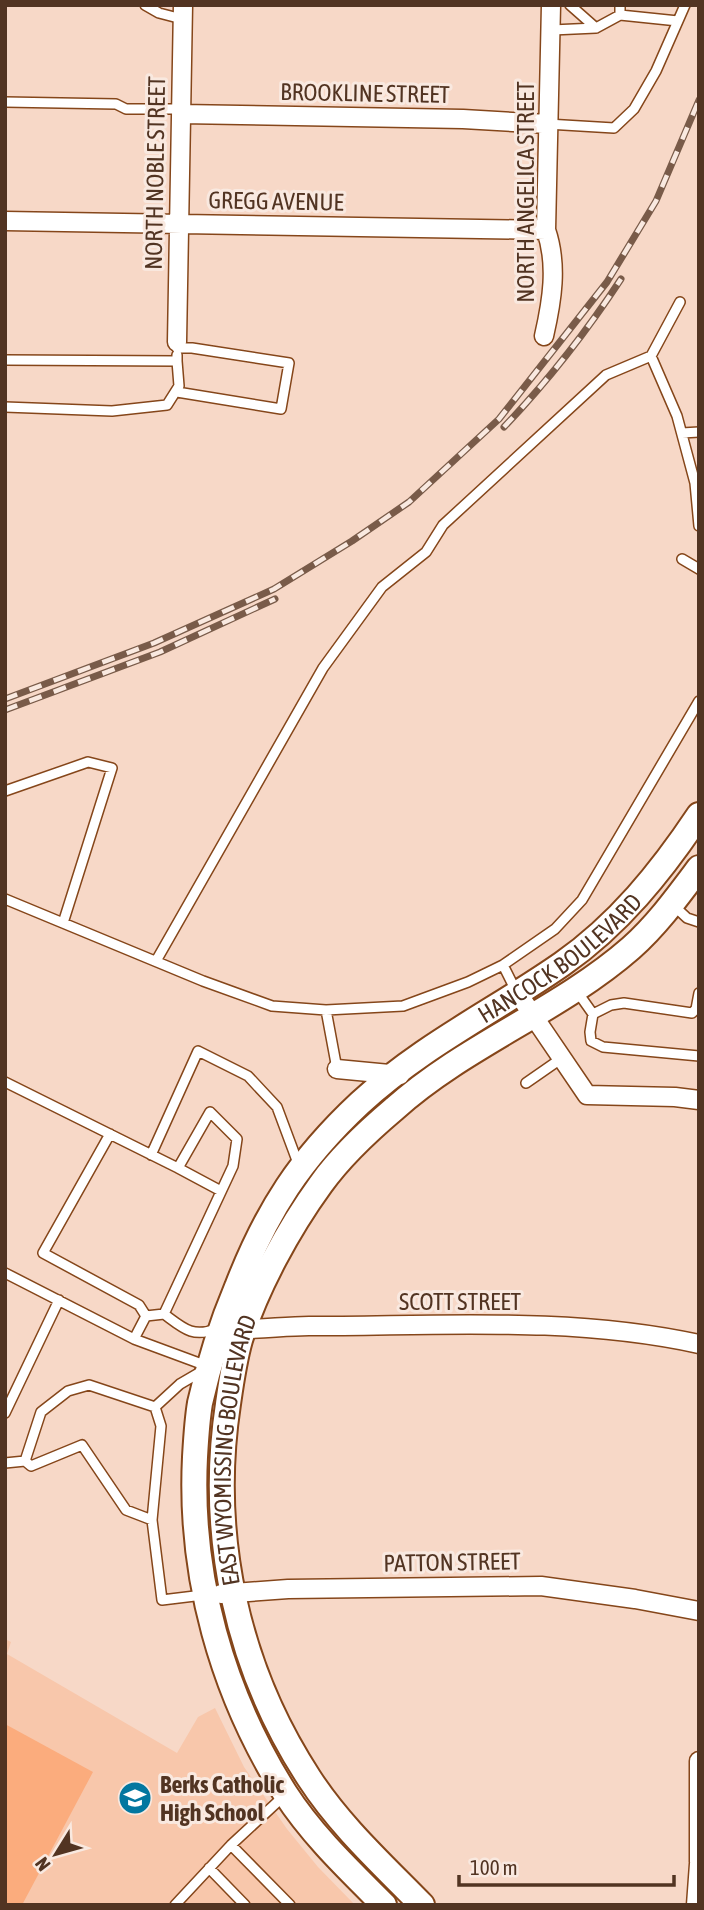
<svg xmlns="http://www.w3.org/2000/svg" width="704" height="1910" viewBox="0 0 704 1910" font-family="'Asap Condensed',sans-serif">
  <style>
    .built { fill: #f8c7ab }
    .green { fill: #fbac7d }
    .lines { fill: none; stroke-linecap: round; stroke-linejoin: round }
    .lane-casing { stroke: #85461a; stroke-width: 12 }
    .street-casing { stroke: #85461a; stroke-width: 21 }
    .secondary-casing { stroke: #85461a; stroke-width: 28 }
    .lane { stroke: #fff; stroke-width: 9 }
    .street { stroke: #fff; stroke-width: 18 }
    .secondary { stroke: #fff; stroke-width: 24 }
    .rail-casing { stroke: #795b49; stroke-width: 7 }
    .rail { stroke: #f9e9e0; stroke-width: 4.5; stroke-dasharray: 13; stroke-linecap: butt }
    .labels { text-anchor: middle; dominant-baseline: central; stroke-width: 6; stroke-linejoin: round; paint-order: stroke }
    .street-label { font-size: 24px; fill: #523422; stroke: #f9e9e0 }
    .poi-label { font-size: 24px; font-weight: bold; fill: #523422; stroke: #f9e9e0; text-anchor: start }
  </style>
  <rect width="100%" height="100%" fill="#f7d8c7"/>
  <path class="built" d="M5 1639 11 1642 7 1654 177 1753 198 1717 215 1708 244 1767 287 1829 318 1867 355 1905H5Z"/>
  <path class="green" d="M5 1724 93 1772 22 1905H5Z"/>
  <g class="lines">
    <defs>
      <path id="lane" d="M145 5 159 13 182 19
        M570 5 596 28
        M620 15 678 21 685 5
        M552 30 596 28 620 15V5
        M5 102 116 104 126 109H181
        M547 124 614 128 634 109 656 71 678 21
        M651 356 677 416 695 483 699 526
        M5 360 177 361V355
        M177 392 281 409 289 363 192 348H177
        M5 407 112 411 167 405 179 386 177 361
        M682 433 699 432
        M682 559 699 569
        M5 791 88 762 112 768 63 923
        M5 899 203 981 272 1006 326 1010 403 1006 468 982 503 965 516 991
        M673 905 687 918 699 922
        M156 961 323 668 382 587 426 552 443 525 606 375 651 356 680 302
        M503 965 555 929 582 900 699 701
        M576 990 593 1014 590 1032 591 1041 603 1047 699 1056
        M326 1010 337 1069
        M593 1014 611 1005 624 1003 692 1013 696 1009 699 993
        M5 1082 178 1168 210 1112 237 1139 233 1166 164 1314
        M526 1083 562 1058
        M110 1134 43 1253 139 1305 146 1316
        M151 1155 198 1051 248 1076 277 1107 299 1166
        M178 1168 221 1191
        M5 1273 134 1339 207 1366
        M134 1339 146 1316 164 1314C183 1328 192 1338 216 1329
        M155 1407 180 1384 204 1370
        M5 1413 59 1300
        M5 1463 25 1461
        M152 1520 126 1510 82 1445 31 1466 25 1461 41 1412 68 1391 89 1385 155 1407 161 1426 152 1520 162 1600 203 1595
        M231 1845 290 1905
        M209 1868 245 1905
        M175 1905 231 1845 285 1795"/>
      <path id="street" d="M181 114 463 119 547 124
        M5 221 546 230
        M544 336C552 301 558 265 546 230L551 5
        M177 342 183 5
        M517 992 587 1095 675 1097 699 1100
        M337 1069 400 1075
        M234 1329C259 1330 284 1326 309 1326 438 1326 571 1316 699 1344
        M221 1594 288 1589 541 1586 635 1599 699 1611
        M699 1761V1862
        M696 1905 699 1864"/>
      <g id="secondary">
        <path id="s1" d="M384 1905C349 1870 312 1835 285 1793 222 1693 189 1576 195 1457 196 1440 197 1421 200 1403 209 1363 221 1325 237 1287 267 1210 300 1159 360 1103 423 1045 493 1012 562 964 618 925 661 872 699 815"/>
        <path id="s2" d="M422 1905C383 1865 340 1826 309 1778 237 1668 208 1535 228 1404 231 1383 234 1361 240 1340 256 1288 289 1228 321 1184 341 1156 368 1131 394 1109 465 1045 559 1011 631 948 657 925 678 896 699 868"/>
      </g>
    </defs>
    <use href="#lane" class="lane-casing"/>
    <use href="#street" class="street-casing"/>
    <use href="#secondary" class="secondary-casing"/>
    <use href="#lane" class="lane"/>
    <use href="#street" class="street"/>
    <use href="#secondary" class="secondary"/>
    <defs>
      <path id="rail" d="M504 427C547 382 587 331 621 279
        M5 699 154 643 274 589 352 541 409 502 499 419 607 282 656 201 699 100
        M5 710 160 652 275 599"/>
    </defs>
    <use href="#rail" class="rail-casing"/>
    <use href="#rail" class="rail"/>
  </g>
  <defs>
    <symbol id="school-disc" viewBox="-11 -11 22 22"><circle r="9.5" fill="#0277a0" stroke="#f9e9e0"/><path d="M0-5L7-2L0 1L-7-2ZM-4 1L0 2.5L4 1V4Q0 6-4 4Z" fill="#fff"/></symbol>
  </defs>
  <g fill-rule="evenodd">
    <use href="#school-disc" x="116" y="1779" width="38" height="38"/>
  </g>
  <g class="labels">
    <g class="street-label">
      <text transform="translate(365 93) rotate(1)">BROOKLINE STREET</text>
      <text transform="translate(155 173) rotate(-89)">NORTH NOBLE STREET</text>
      <text transform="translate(525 192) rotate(-90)">NORTH ANGELICA STREET</text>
      <text transform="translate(276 201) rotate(1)">GREGG AVENUE</text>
      <text stroke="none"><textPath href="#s1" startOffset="1150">HANCOCK BOULEVARD</textPath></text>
      <text x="460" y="1301">SCOTT STREET</text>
      <text stroke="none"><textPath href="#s2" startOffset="516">EAST WYOMISSING BOULEVARD</textPath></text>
      <text transform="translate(452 1562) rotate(-1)">PATTON STREET</text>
    </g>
    <g class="poi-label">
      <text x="160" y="1784">Berks Catholic<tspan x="160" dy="28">High School</tspan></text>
    </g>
  </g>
  <rect width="704" height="1910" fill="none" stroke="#523422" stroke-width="14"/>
  <g transform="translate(56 1854) rotate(233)" stroke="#f9e9e0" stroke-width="5" paint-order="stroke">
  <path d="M0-5L12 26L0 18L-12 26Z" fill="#523422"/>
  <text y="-10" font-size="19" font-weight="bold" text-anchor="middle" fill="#523422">N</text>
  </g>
  <path d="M459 1875v10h215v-10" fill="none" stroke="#523422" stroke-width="3.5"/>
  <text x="470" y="1875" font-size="21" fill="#523422" stroke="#f9e9e0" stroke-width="5" paint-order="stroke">100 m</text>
</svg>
